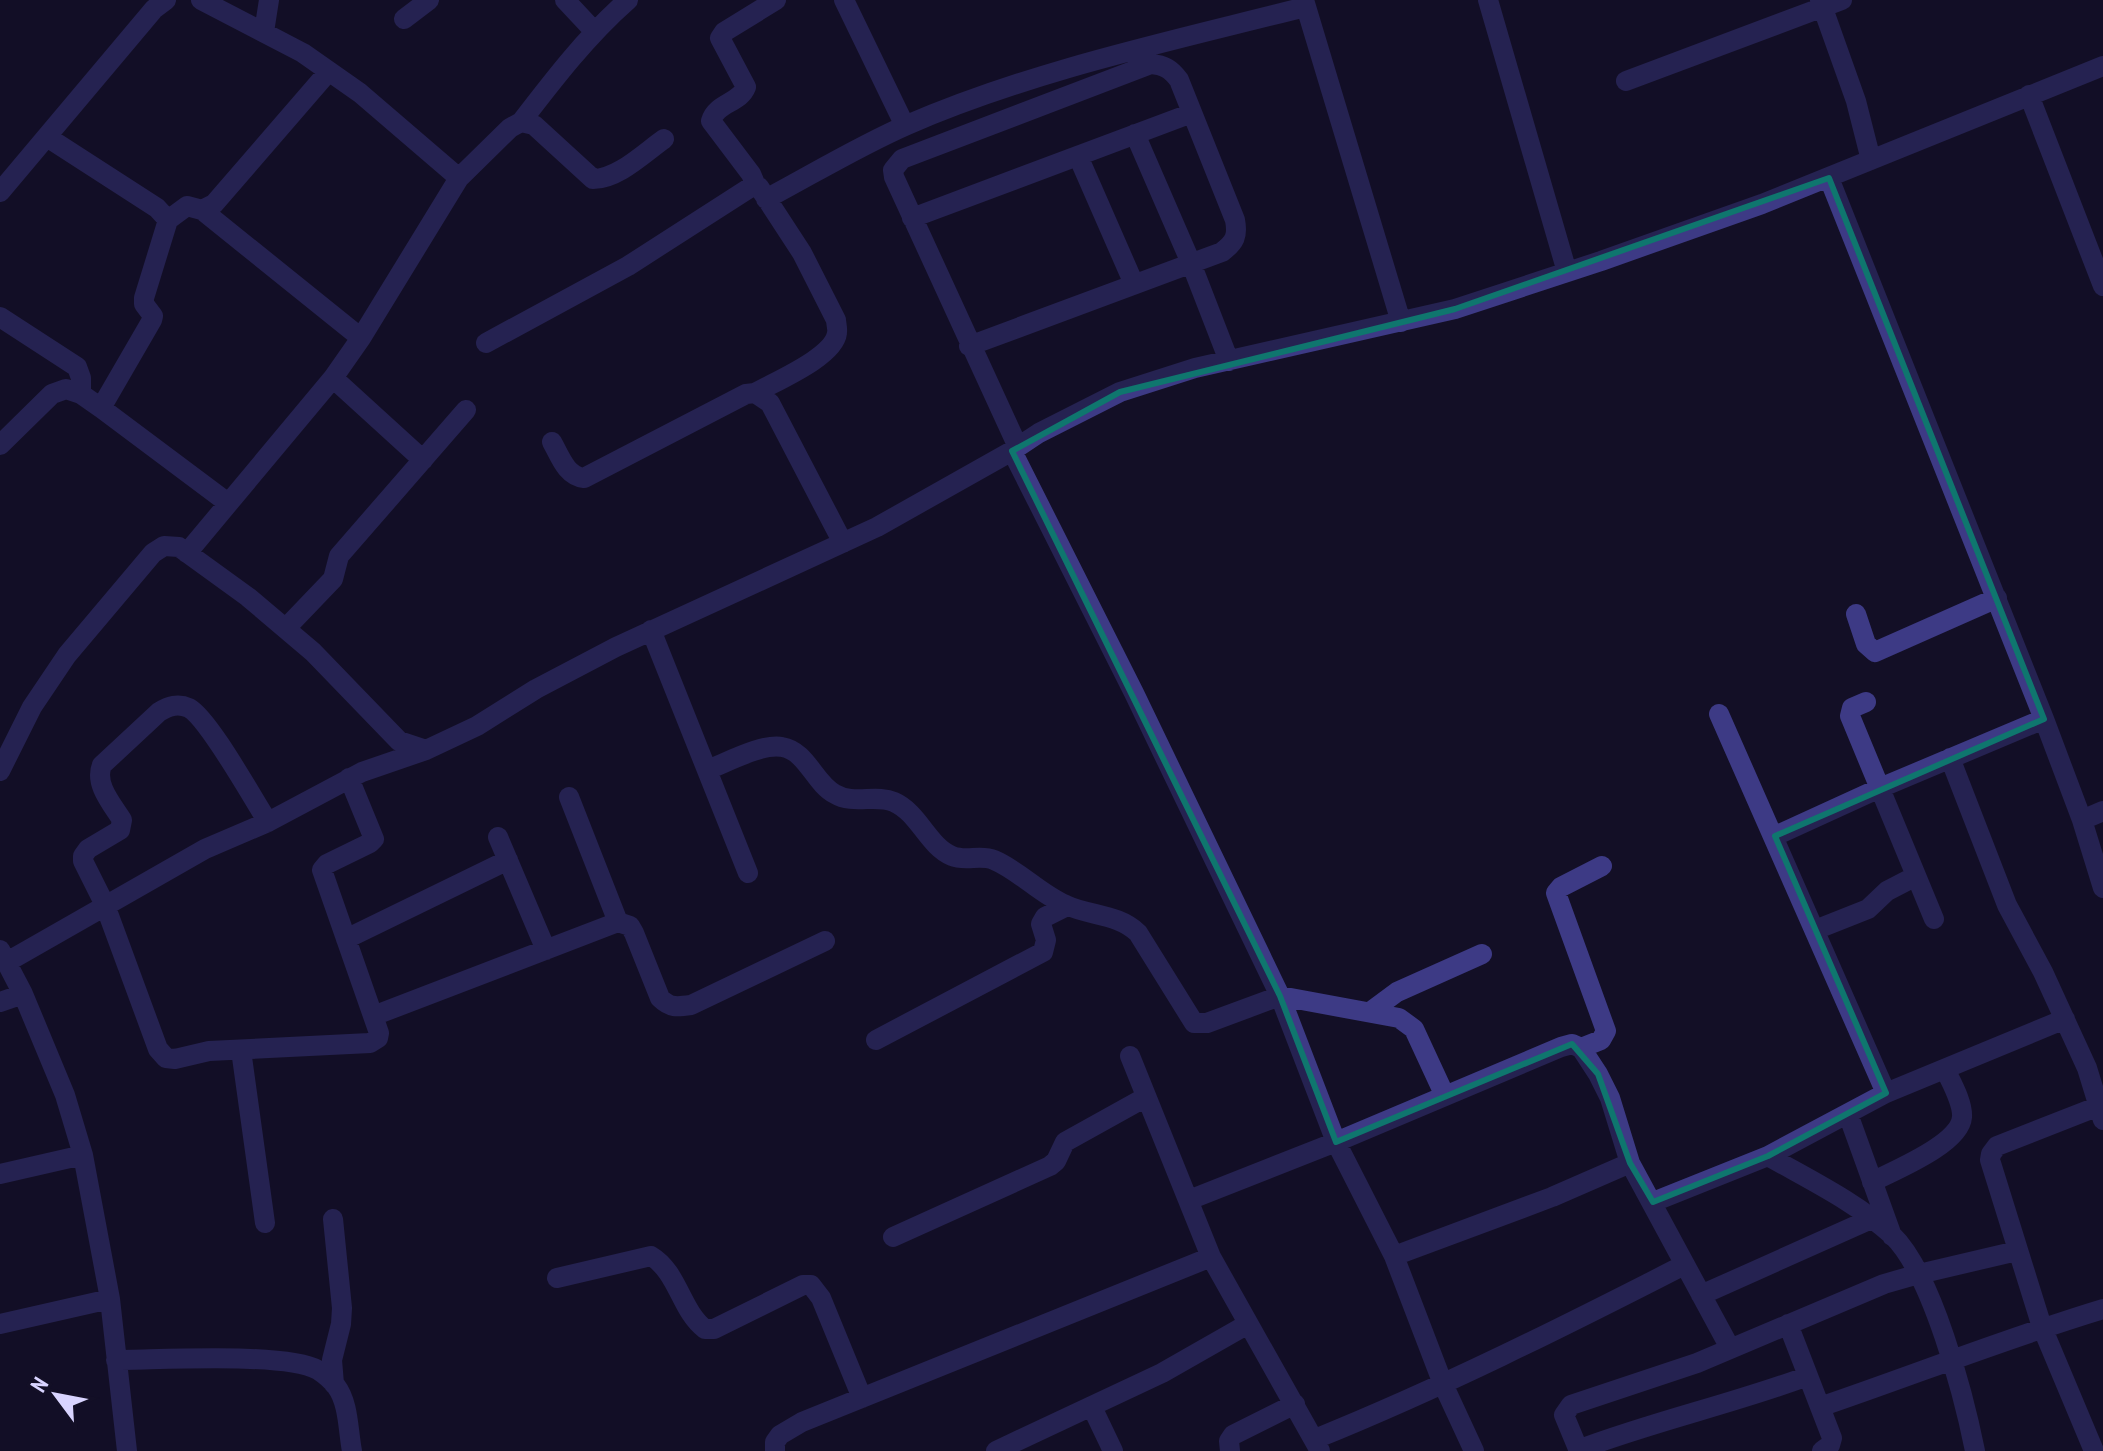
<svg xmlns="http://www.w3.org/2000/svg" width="2103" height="1451" viewBox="0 0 2103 1451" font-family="'PT Sans Narrow',sans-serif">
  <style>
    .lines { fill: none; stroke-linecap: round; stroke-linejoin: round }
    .minor { stroke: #3d3a85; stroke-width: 20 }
    .marked { fill: none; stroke: #0f766e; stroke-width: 6; stroke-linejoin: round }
  </style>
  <rect width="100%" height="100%" fill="#130f26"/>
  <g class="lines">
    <path class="minor" d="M201 0 303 53 360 93 459 178
      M565 0 595 32
      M844 0 905 126
      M1304 0 1401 322
      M1488 0 1567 272
      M1820 0 1856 101 1871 160
      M404 19 429 0
      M264 32 269 0
      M1626 81 1842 0
      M2029 95 2103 286
      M521 122C554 79 587 36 628 0
      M1135 134 1191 263 1229 361
      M47 137 157 208 168 220 144 298V304L153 316 152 320 101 408
      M1078 156 1134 284
      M1829 178 2044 719 2082 820 2103 888
      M0 192 154 9 166 0
      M766 199C813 174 859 146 907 125 1034 70 1172 41 1305 7
      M202 210 361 338
      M912 218 1192 113
      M168 220 187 206 202 210 214 204 329 71
      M0 317 77 367 81 378V394
      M486 343 628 266 751 187 754 181 751 174 711 121C716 103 740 103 746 87L720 38 724 32 776 0
      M969 346 1222 252C1235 242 1238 236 1235 220L1179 80C1171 69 1164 65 1151 64L902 159 893 170 894 177 1018 447
      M333 378 423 460
      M755 393C776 381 834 357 837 333 838 331 836 322 836 320L802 253 759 187
      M552 442C560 456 566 476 584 478L746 394 755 393 770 403 843 543
      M0 445 52 394 66 389 81 394 101 408 228 503
      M1012 451 1134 693 1280 996 1336 1142 1394 1256 1443 1384 1474 1451
      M187 553 333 378 361 338 459 178 510 128 521 122 534 125 593 179C618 179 644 153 664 139
      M1856 614 1866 644 1875 652 1997 598
      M287 627 333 579 339 556 466 410
      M651 630 748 873
      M1866 702 1852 708 1850 716 1934 919
      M1719 714 1886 1093
      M1950 758 2007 905 2043 972 2087 1068 2103 1120
      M707 770C726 763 762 743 782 747 807 751 814 783 835 794 853 805 876 794 894 802 919 813 928 846 952 856 966 862 980 854 994 860 1020 871 1040 894 1066 905 1090 916 1119 914 1138 933L1194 1023H1207L1280 996 1399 1018 1414 1029 1445 1096
      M0 771 32 707 67 655 153 553 164 546 179 547 248 597 313 652 399 741 426 750 477 726 536 689 616 647 877 527 1012 451 1039 433 1120 392 1195 368 1455 309 1601 261 1762 204 2103 66
      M569 797 618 922
      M2082 820 2103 811
      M268 822C253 799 209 719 189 708 178 703 169 706 159 712L102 765C94 784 112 804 122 820L120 830 88 849 83 856V861L105 905 158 1049 166 1058 175 1059 209 1051 370 1043 378 1038 379 1033 322 870 327 864 370 843 374 839 349 778
      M1775 836 1880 788 2044 719
      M498 837 546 950
      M1815 930 1868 909 1887 891 1916 876
      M346 939 508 860
      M0 950 23 994 65 1095 83 1155 110 1299 127 1451
      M7 962 205 849 268 822 362 772 426 750
      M0 1002 23 994
      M1370 1012 1397 992 1482 954
      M373 1016 618 922 630 926 634 933 660 998C670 1008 677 1007 691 1005L825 941
      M876 1040 1043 952 1046 940 1041 924 1045 917 1067 906
      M1581 1048 1601 1040 1606 1031 1556 893 1561 887 1602 866
      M241 1050 265 1223
      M1130 1056 1211 1257 1320 1451
      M1848 1114 1892 1236
      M1768 1156C1810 1180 1856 1202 1892 1235 1932 1273 1964 1396 1975 1451
      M0 1174 83 1155
      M1872 1182C1895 1170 1960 1144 1962 1117 1963 1102 1951 1082 1945 1069
      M1189 1200 1336 1142 1561 1047 1572 1044 1581 1048 1598 1074 1610 1098 1630 1163 1730 1348
      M1653 1202 1768 1156 1886 1093 2065 1019
      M333 1219 342 1308 341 1324 332 1360 334 1384
      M893 1237 1050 1166 1056 1161 1065 1142 1146 1097
      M1394 1256 1552 1197 1630 1163
      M557 1278 651 1256C678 1272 681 1311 705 1329H714L803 1285H811L821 1298 862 1398
      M1701 1295 1871 1219
      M0 1324 110 1299
      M1788 1324 1832 1438 1830 1445 1822 1451
      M116 1360C159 1360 285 1352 318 1370 324 1374 332 1381 336 1386 349 1403 348 1431 352 1451
      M1092 1407 1113 1451
      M1820 1407C1914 1375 2007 1338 2103 1309
      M1315 1439C1441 1388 1563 1327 1684 1265
      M1578 1450C1654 1421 1733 1404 1808 1376
      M775 1451V1442L780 1435 802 1422 1211 1257
      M996 1451 1162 1373 1248 1324
      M1230 1451 1229 1441 1233 1435 1295 1404
      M1579 1451 1564 1415 1571 1405 1697 1363 1884 1284 1919 1274 2017 1251
      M2094 1451 2042 1327 1990 1160 1991 1154 1997 1146 2099 1106"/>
  </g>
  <path d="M0 0H2103V1451H0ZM1829 178 2044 719 1775 836 1886 1093 1768 1156 1653 1202 1630 1163 1598 1074 1572 1044 1336 1142 1280 996 1012 451 1120 392 1455 309Z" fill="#130f26" fill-opacity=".55" fill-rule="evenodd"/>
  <path class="marked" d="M1829 178 2044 719 1775 836 1886 1093 1768 1156 1653 1202 1630 1163 1598 1074 1572 1044 1336 1142 1280 996 1012 451 1120 392 1455 309Z"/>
  <g transform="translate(56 1395) rotate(302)" stroke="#130f26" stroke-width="6" paint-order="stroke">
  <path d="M0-6L14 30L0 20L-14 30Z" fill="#d9d4ff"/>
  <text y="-12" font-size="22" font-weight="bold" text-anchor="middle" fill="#d9d4ff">N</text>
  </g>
</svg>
